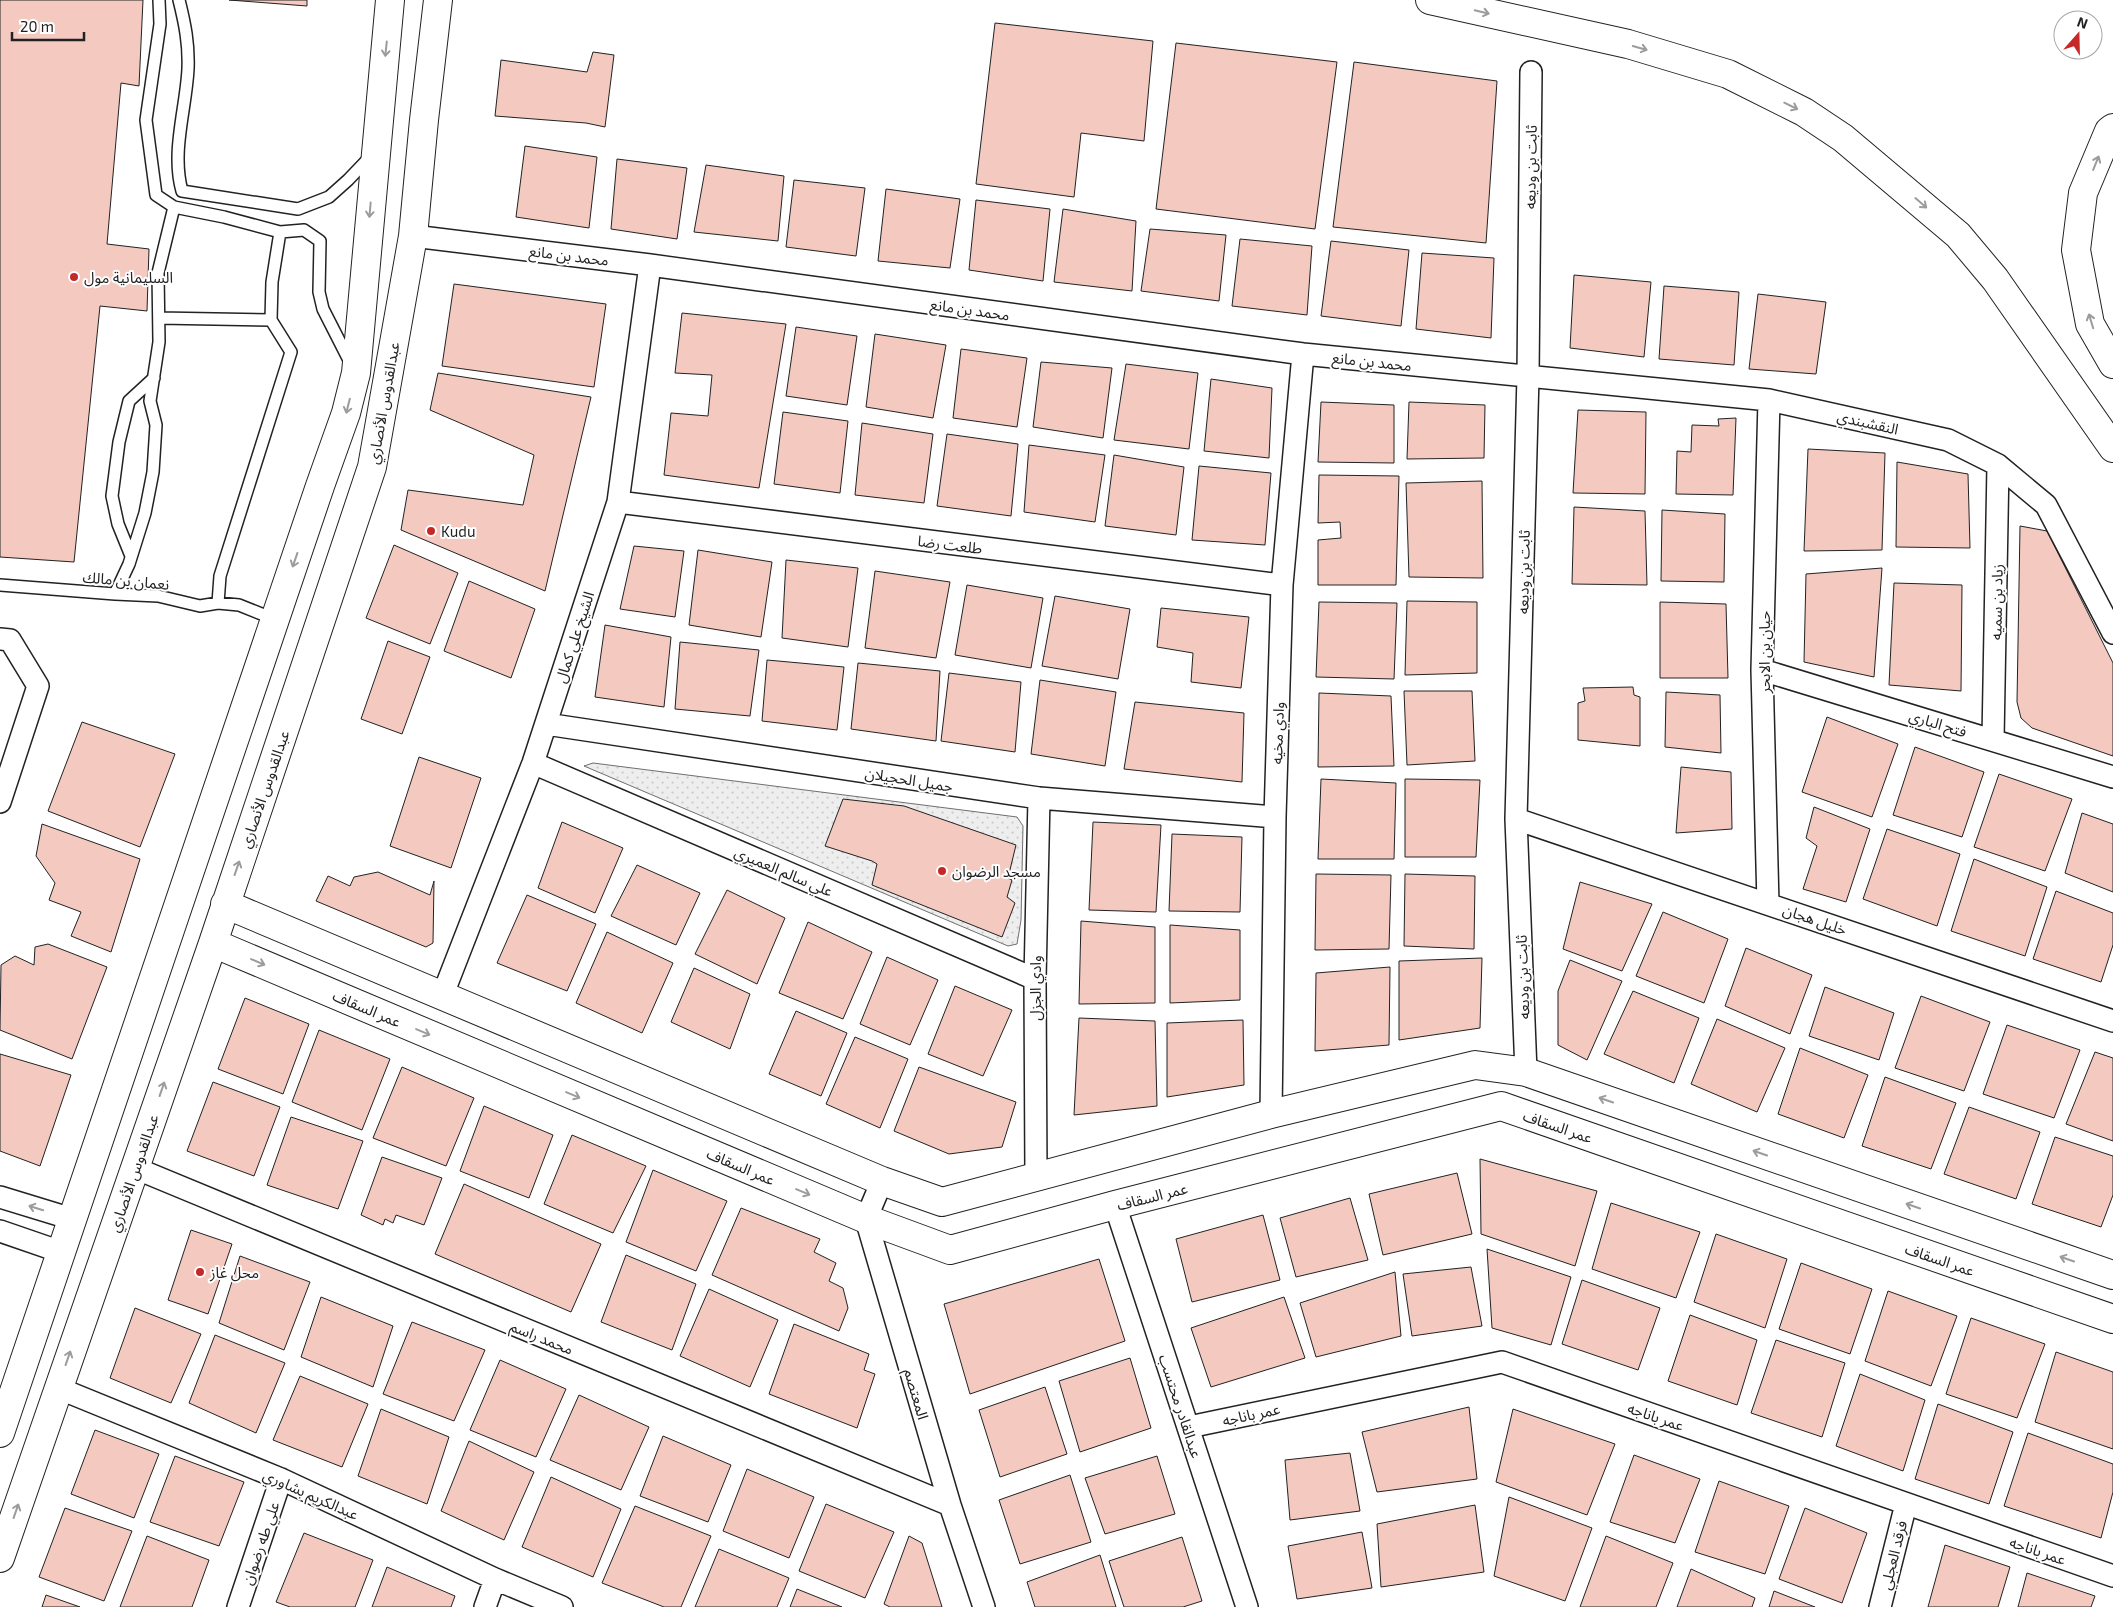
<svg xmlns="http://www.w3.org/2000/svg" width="2113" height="1607" viewBox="0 0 2113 1607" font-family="'Exo 2','Noto Sans Arabic',sans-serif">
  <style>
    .grass { fill: url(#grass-dots); stroke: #6f6f6f }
    .building { fill: #f3c9c0; stroke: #222 }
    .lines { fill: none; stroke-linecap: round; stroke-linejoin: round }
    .service-casing { stroke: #222; stroke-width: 14 }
    .minor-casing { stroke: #222; stroke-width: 24 }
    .tertiary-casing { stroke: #222; stroke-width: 30 }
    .motorway-casing { stroke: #222; stroke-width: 30 }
    .service { stroke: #fff; stroke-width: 11 }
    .minor { stroke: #fff; stroke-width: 21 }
    .tertiary { stroke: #fff; stroke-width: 28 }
    .motorway { stroke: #fff; stroke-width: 28 }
    .oneway { stroke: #9c9c9c }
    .poi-dot { fill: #c62828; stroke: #fff; stroke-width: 2 }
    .labels { text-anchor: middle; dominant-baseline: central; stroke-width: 4; stroke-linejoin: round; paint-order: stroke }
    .street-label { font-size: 15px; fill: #222; stroke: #fff }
    .poi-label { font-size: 15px; fill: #222; stroke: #fff; text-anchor: start }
  </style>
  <defs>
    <pattern id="grass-dots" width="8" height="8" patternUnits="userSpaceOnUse" patternTransform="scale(1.25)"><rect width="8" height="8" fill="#eee"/><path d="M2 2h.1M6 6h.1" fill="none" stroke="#ccc" stroke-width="1.8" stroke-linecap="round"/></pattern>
  </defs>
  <rect width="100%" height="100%" fill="#fff"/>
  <path class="grass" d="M593 763 1017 817 1023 826 1021 920 1017 944 1008 946 584 766Z"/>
  <path class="building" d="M0 0H143L139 86 121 83 107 244 149 249 147 311 100 306 74 562 0 557Z
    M229 0H307V6Z
    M995 23 1153 41 1144 141 1081 133 1074 197 976 184Z
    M1176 43 1337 62 1315 229 1156 209Z
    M593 52 614 55 605 127 586 123 495 116 501 60 587 72Z
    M1354 62 1497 81 1486 243 1333 227Z
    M525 146 597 157 589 228 516 217Z
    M617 159 687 168 677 239 611 229Z
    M706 165 784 176 778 241 694 232Z
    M794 180 865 188 856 256 786 247Z
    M886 189 960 199 950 268 878 261Z
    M976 200 1050 209 1043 281 969 270Z
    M1063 209 1136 221 1132 291 1054 282Z
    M1150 229 1226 235 1219 301 1141 291Z
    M1240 239 1312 246 1307 315 1232 306Z
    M1331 241 1409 250 1401 326 1321 316Z
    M1422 253 1494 258 1491 338 1416 329Z
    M1574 275 1651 282 1644 357 1570 348Z
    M454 284 606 304 594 387 442 366Z
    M1664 286 1739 292 1734 365 1659 359Z
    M1758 294 1826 302 1816 374 1749 369Z
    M682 313 786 324 759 488 664 475 671 413 708 416 712 375 675 373Z
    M796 327 857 336 847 405 786 396Z
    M875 334 946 345 933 418 866 407Z
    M961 349 1027 358 1017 427 953 418Z
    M1041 362 1112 368 1103 438 1033 427Z
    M1126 364 1198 373 1189 449 1114 440Z
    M438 373 591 397 545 591 401 530 408 490 523 505 534 455 430 410Z
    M1211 379 1272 388 1269 458 1204 451Z
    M1321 402 1394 405V463L1318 462Z
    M1409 402 1485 405 1484 458 1407 459Z
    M1578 410 1646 412 1645 494 1573 493Z
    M783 412 848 421 840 493 774 484Z
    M1736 418 1733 495 1676 494 1677 451 1691 452 1692 425 1719 426 1718 419Z
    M862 423 933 434 924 503 855 495Z
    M947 434 1018 444 1011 516 937 506Z
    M1029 445 1105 455 1095 522 1024 512Z
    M1808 449 1885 453 1882 550 1804 551Z
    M1114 455 1184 467 1176 535 1105 526Z
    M1897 462 1968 474 1970 548 1896 547Z
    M1199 466 1271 473 1265 545 1192 540Z
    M1319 475 1399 476 1396 585H1318V540L1341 538 1340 522 1318 523Z
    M1482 481 1483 578 1409 577 1406 483Z
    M1574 507 1645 511 1647 585 1572 584Z
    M1662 510 1725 514 1724 582 1661 581Z
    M2020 526 2047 531 2113 663V756L2032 728 2021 718 2017 702Z
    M394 545 458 573 430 644 366 618Z
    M634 546 684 551 675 617 620 609Z
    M698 550 772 562 761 637 689 625Z
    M786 560 858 568 848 647 782 638Z
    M1882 568 1874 677 1804 662 1806 574Z
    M875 571 950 582 936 658 865 648Z
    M469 581 535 609 511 678 444 651Z
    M1894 583 1962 585 1961 691 1889 685Z
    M967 585 1043 598 1031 668 955 655Z
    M1055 596 1130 609 1118 679 1042 666Z
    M1407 601 1477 602V673L1405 675Z
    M1319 602 1397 603 1394 679 1316 677Z
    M1660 602 1726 604 1728 678H1660Z
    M1161 608 1249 617 1241 688 1191 682 1193 653 1157 647Z
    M605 625 671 637 664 707 595 697Z
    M388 641 430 657 402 734 361 719Z
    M680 642 759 650 750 716 675 709Z
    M767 660 844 667 837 730 762 721Z
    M858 663 940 671 936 741 851 729Z
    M949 673 1021 682 1015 752 941 741Z
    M1040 680 1116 692 1105 766 1031 754Z
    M1633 687 1634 695 1640 697V746L1578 740V703L1585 701 1583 688Z
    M1404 691H1472L1475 761 1407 765Z
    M1666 692 1720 695 1721 753 1665 747Z
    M1319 693 1391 696 1394 766 1318 767Z
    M1135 702 1244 713 1242 782 1124 769Z
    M1827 717 1898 744 1872 817 1802 792Z
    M82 722 175 754 140 847 48 811Z
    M1915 747 1984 772 1962 837 1893 815Z
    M419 757 481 778 451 868 390 846Z
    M1681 767 1731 772 1732 829 1676 833Z
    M1999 774 2072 799 2045 871 1974 847Z
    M1321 779 1396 783 1394 859H1318Z
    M1405 779 1480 780 1476 857H1405Z
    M843 799 904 806 1016 845 1008 878 1012 880 1007 897 1015 903 1002 937 872 885 877 864 872 861 825 846Z
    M1814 807 1870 829 1846 902 1803 889 1817 846 1806 838Z
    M2082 813 2113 824V892L2065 873Z
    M562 822 623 848 595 913 538 888Z
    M1093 822 1161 825 1156 912 1089 910Z
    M42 824 140 859 111 952 71 936 81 912 49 900 55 883 36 856Z
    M1887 829 1960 854 1937 926 1863 899Z
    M1172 834 1242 837 1240 912 1169 911Z
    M1974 859 2047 887 2025 956 1951 931Z
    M637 865 700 893 676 945 611 916Z
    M378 872 430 895 434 881 433 943 426 947 316 901 328 876 350 886 354 877Z
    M1316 874 1391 875 1389 949 1315 950Z
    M1405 874 1475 876 1474 949 1404 946Z
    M1580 882 1652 904 1622 971 1563 949Z
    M727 890 785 918 757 984 695 954Z
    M2056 891 2113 913V945L2101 982 2033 959Z
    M527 895 596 924 567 991 497 963Z
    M1663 912 1728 939 1704 1003 1636 976Z
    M1081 921 1155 927V1003L1079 1004Z
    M808 922 872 952 843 1019 779 993Z
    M1170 925 1240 930V1000L1170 1003Z
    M607 932 673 963 642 1033 576 1003Z
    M48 944 107 967 72 1059 0 1030 1 965 15 956 34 965 35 947Z
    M1746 948 1812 975 1790 1034 1725 1006Z
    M887 957 938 980 910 1045 860 1024Z
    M1482 958 1480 1028 1399 1040V961Z
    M1570 960 1622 981 1587 1060 1558 1045V991Z
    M1390 967 1389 1045 1315 1051 1316 973Z
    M694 968 750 994 730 1049 671 1022Z
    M955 986 1012 1010 983 1076 928 1054Z
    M1825 987 1894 1013 1879 1060 1809 1036Z
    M1633 991 1699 1018 1674 1083 1604 1054Z
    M1921 996 1990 1022 1964 1091 1895 1068Z
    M245 998 309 1024 283 1094 218 1069Z
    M796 1011 847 1033 821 1096 769 1074Z
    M1079 1018 1155 1021 1157 1106 1074 1115Z
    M1717 1019 1785 1048 1757 1112 1691 1084Z
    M1243 1020 1244 1085 1167 1097V1023Z
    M2007 1025 2080 1050 2054 1118 1983 1094Z
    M319 1030 390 1059 362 1130 292 1102Z
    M855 1037 908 1059 880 1128 826 1104Z
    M1800 1048 1868 1075 1844 1138 1778 1114Z
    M2095 1052 2113 1058V1141L2066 1124Z
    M0 1054 71 1075 40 1166 0 1151Z
    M402 1067 474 1098 446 1166 373 1138Z
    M919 1067 1016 1102 1002 1147 949 1154 894 1131Z
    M1885 1077 1956 1103 1931 1169 1862 1146Z
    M213 1082 280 1107 254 1176 187 1151Z
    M484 1106 553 1135 529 1198 460 1171Z
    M1969 1107 2040 1132 2016 1199 1944 1174Z
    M291 1117 363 1141 338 1209 267 1185Z
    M572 1135 646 1166 613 1233 544 1204Z
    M2055 1137 2113 1156V1195L2101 1227 2032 1204Z
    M382 1157 442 1178 424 1225 396 1215 393 1223 385 1219 383 1225 361 1215Z
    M1480 1159 1597 1191 1575 1266 1481 1234Z
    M653 1170 727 1201 696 1271 626 1242Z
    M1457 1173 1472 1234 1383 1255 1369 1194Z
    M464 1184 601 1244 571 1312 435 1254Z
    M1350 1198 1368 1260 1296 1277 1280 1218Z
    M1611 1203 1700 1232 1676 1298 1592 1269Z
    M741 1208 820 1239 814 1252 836 1263 829 1281 843 1288 848 1308 839 1331 712 1275Z
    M1263 1215 1280 1280 1192 1302 1176 1239Z
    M191 1230 232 1244 208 1314 168 1300Z
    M1716 1234 1787 1259 1765 1328 1694 1302Z
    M1487 1249 1571 1277 1551 1345 1492 1328Z
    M626 1255 696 1284 672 1350 601 1322Z
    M240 1256 310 1282 284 1350 219 1323Z
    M1099 1259 1125 1341 970 1394 944 1304Z
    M1801 1263 1872 1289 1850 1354 1779 1329Z
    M1471 1267 1482 1326 1412 1336 1403 1274Z
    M1395 1272 1401 1336 1316 1357 1300 1303Z
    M1582 1280 1660 1308 1638 1370 1562 1344Z
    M709 1289 778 1320 750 1387 680 1356Z
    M1888 1291 1957 1316 1931 1386 1865 1361Z
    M321 1297 393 1326 373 1387 301 1357Z
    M1284 1297 1305 1358 1211 1387 1191 1328Z
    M135 1308 201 1334 171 1403 110 1378Z
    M1690 1315 1757 1340 1737 1405 1668 1381Z
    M1971 1318 2045 1344 2017 1418 1946 1394Z
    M412 1322 485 1350 454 1421 383 1394Z
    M794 1324 869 1354 864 1370 875 1374 857 1428 769 1394Z
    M215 1335 285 1363 256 1433 189 1403Z
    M1776 1340 1845 1363 1822 1437 1751 1413Z
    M2056 1352 2113 1372V1449L2035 1422Z
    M1130 1358 1151 1428 1080 1452 1059 1381Z
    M500 1360 566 1389 536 1457 470 1430Z
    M1860 1374 1925 1400 1903 1471 1836 1446Z
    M300 1376 368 1404 342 1467 273 1440Z
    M1045 1387 1067 1454 1000 1477 979 1410Z
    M579 1395 649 1427 621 1490 550 1460Z
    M1938 1404 2013 1432 1989 1504 1915 1479Z
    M1469 1407 1477 1479 1377 1492 1362 1432Z
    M381 1409 449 1437 427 1504 358 1476Z
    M1513 1409 1615 1444 1587 1515 1496 1482Z
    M95 1430 159 1454 134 1518 71 1494Z
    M2028 1433 2113 1464V1492L2101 1538 2004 1506Z
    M663 1436 731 1465 708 1522 640 1496Z
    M469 1441 534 1472 504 1540 441 1511Z
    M1350 1453 1360 1511 1290 1520 1285 1460Z
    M1634 1455 1700 1479 1675 1543 1610 1522Z
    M175 1456 244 1482 219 1546 150 1522Z
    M1157 1456 1175 1514 1105 1534 1085 1478Z
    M747 1469 814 1497 789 1558 723 1531Z
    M1070 1475 1091 1542 1020 1564 999 1500Z
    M551 1477 621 1509 593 1577 522 1547Z
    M1719 1481 1789 1506 1765 1574 1695 1552Z
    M1509 1497 1592 1528 1565 1601 1494 1576Z
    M826 1504 894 1532 865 1598 799 1571Z
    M1475 1505 1484 1572 1381 1587 1377 1524Z
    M635 1506 711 1536 681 1607H664L602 1583Z
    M65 1508 132 1531 104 1601 39 1577Z
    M1805 1508 1867 1533 1842 1603 1779 1579Z
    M1362 1532 1372 1588 1297 1599 1288 1546Z
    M304 1533 373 1560 355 1607H290L276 1602Z
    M147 1536 209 1560 192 1607H120Z
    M909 1536 922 1543 942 1607H890L884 1604Z
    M1606 1536 1673 1563 1656 1607H1580Z
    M1182 1537 1202 1601 1183 1607H1124L1109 1561Z
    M1945 1545 2010 1567 1998 1607H1928Z
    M719 1549 789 1578 777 1607H695Z
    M1100 1555 1116 1607H1035L1027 1582Z
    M387 1567 455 1596 451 1607H372Z
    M1691 1569 1755 1598 1752 1607H1677Z
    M2027 1573 2095 1596 2091 1607H2018Z
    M797 1589 842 1607H790Z
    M1774 1591 1815 1607H1769Z
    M46 1595 80 1607H42Z"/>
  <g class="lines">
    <defs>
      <path id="service" d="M159 0 160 24 146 120 156 195 174 207 224 217 280 232 304 230 320 241 319 292 323 309 350 362
        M179 0C185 24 189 44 188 69 186 109 171 152 182 191L298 209 329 197 348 180 371 156
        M159 318 271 320
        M131 556 118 524 112 496 119 442 129 401 154 378
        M0 585 115 594 158 596 200 606 218 603 239 605 269 617 276 616
        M115 594 129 564 145 513 153 472 156 425 150 401 159 342 158 273 174 207
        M218 603 220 576 291 352 271 320 272 282 280 232"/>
      <path id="minor" d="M413 236 650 265 1303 354 1769 400 1948 440 1998 465 2046 505 2113 633
        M618 502 1282 585
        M0 639 10 640 38 686 0 802
        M1762 670 2113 777
        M546 724 1039 798 1275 817
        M1993 739 1998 465
        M533 763 1035 979
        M1516 819 2113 1021
        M1768 904 1762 670 1769 400
        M443 994 533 763 618 502 650 265
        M1526 1072 1516 819 1528 376 1531 72
        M1271 1114 1275 817 1282 585 1303 354
        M135 1168 950 1505
        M1036 1178 1035 979 1039 798
        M882 1181 866 1219 950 1505 984 1607
        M0 1197 72 1219
        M1115 1205 1247 1607
        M0 1231 61 1252
        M58 1388 281 1479 495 1579 562 1607
        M1189 1427 1502 1362 2113 1576
        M238 1607 281 1479
        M485 1607 495 1579
        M1880 1607 1906 1504"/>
      <path id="tertiary" d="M225 904 882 1181 942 1202 1271 1114 1475 1065 1526 1072 2113 1275
        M213 943 866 1219 950 1250 1115 1205 1501 1106 2113 1319
        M0 1433 320 486 346 413 356 373 390 0
        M0 1558 213 943 372 467 413 236 424 120 438 0"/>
      <path id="motorway" d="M1430 0 1628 44 1728 74 1804 112 1843 138 1958 235 1995 279 2113 448
        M2113 128 2109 131 2083 193 2076 250 2090 324 2113 364"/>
    </defs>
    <use href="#service" class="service-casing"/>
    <use href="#minor" class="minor-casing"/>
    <use href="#tertiary" class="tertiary-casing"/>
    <use href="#motorway" class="motorway-casing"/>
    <use href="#service" class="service"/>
    <use href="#minor" class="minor"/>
    <use href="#tertiary" class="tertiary"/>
    <use href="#motorway" class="motorway"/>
  </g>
  <defs><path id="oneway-shaft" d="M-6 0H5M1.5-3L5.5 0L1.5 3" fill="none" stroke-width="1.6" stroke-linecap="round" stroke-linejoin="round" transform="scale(1.25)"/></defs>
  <g class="oneway">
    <use href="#oneway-shaft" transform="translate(1482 12) rotate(13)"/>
    <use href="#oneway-shaft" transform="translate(1640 48) rotate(16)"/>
    <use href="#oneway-shaft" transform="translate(386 49) rotate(96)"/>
    <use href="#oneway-shaft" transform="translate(1791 106) rotate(26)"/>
    <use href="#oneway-shaft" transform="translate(2096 163) rotate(-68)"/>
    <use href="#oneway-shaft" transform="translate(1921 203) rotate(41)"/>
    <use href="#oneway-shaft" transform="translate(370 210) rotate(95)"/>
    <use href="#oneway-shaft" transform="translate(2091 321) rotate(-107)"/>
    <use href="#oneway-shaft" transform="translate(348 406) rotate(104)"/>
    <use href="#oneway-shaft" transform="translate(295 560) rotate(109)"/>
    <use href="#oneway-shaft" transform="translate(237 868) rotate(-71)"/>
    <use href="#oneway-shaft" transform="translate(258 962) rotate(23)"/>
    <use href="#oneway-shaft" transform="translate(423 1032) rotate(23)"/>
    <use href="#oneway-shaft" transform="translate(162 1089) rotate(-71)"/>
    <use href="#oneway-shaft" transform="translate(573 1095) rotate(23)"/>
    <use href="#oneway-shaft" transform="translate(1606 1100) rotate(-161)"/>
    <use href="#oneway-shaft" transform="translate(1760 1153) rotate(-161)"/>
    <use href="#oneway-shaft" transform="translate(803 1192) rotate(23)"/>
    <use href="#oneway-shaft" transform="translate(1913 1206) rotate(-161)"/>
    <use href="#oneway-shaft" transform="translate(36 1208) rotate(-163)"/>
    <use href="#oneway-shaft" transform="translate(2067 1259) rotate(-161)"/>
    <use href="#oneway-shaft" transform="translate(68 1358) rotate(-71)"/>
    <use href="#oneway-shaft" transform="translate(16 1511) rotate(-71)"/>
  </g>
  <g class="poi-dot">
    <circle cx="74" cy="277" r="5"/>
    <circle cx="431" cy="531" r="5"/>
    <circle cx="942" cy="871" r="5"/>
    <circle cx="200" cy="1272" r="5"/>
  </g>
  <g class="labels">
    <g class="street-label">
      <text transform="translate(1530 167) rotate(-89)">ثابت بن وديعه</text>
      <text transform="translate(569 255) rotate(7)">محمد بن مانع</text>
      <text transform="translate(970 309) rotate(8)">محمد بن مانع</text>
      <text transform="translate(1372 361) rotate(6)">محمد بن مانع</text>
      <text transform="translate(383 403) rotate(-80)">عبدالقدوس الأنصاري</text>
      <text transform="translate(1868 422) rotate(13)">النقشبندي</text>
      <text transform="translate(950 544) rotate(7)">طلعت رضا</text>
      <text transform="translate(1523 572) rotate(-89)">ثابت بن وديعه</text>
      <text transform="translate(126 580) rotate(5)">نعمان بن مالك</text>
      <text transform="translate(1996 602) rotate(-89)">زياد بن سميه</text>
      <text transform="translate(574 637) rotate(-72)">الشيخ علي كمال</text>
      <text transform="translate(1764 652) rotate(-90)">حيان بن الابحر</text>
      <text transform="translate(1938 723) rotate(17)">فتح الباري</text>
      <text transform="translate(1277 733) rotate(-88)">وادي مخيه</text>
      <text transform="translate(909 779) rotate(9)">جميل الحجيلان</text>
      <text transform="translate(264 789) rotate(-71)">عبدالقدوس الأنصاري</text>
      <text transform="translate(784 871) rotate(23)">علي سالم العميري</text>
      <text transform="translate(1815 919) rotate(19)">خليل هجان</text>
      <text transform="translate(1522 977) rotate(-92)">ثابت بن وديعه</text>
      <text transform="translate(1035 988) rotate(-90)">وادي الجزل</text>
      <text transform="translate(367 1008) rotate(23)">عمر السقاف</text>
      <text transform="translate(1558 1126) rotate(19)">عمر السقاف</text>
      <text transform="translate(741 1166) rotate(23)">عمر السقاف</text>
      <text transform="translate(133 1173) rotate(-71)">عبدالقدوس الأنصاري</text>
      <text transform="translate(1152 1196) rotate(-14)">عمر السقاف</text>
      <text transform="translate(1940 1259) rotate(19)">عمر السقاف</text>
      <text transform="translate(542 1337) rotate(22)">محمد راسم</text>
      <text transform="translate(917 1394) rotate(74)">المعتصم</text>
      <text transform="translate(1181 1406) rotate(72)">عبدالقادر محتسب</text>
      <text transform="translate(1251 1414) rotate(-12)">عمر باناجه</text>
      <text transform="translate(1656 1416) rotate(19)">عمر باناجه</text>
      <text transform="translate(311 1494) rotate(24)">عبدالكريم بشاوري</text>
      <text transform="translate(260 1543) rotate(-71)">علي طه رضوان</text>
      <text transform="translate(2038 1550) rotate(19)">عمر باناجه</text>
      <text transform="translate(1893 1555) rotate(-76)">فرقد العجلي</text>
    </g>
    <g class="poi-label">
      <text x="84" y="277">السليمانية مول</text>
      <text x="441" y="531">Kudu</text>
      <text x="952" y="871">مسجد الرضوان</text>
      <text x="210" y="1272">محل غاز</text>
    </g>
  </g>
  <g transform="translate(2078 35) rotate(20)"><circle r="24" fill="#ffffff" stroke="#a7a7a7"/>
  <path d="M0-4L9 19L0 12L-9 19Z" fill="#c62828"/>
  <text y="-8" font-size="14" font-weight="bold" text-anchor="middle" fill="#222222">N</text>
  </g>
  <path d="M12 32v8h72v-8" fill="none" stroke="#222222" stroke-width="2.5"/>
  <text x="20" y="32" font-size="15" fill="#222222" stroke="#ffffff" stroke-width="4" paint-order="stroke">20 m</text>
</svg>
